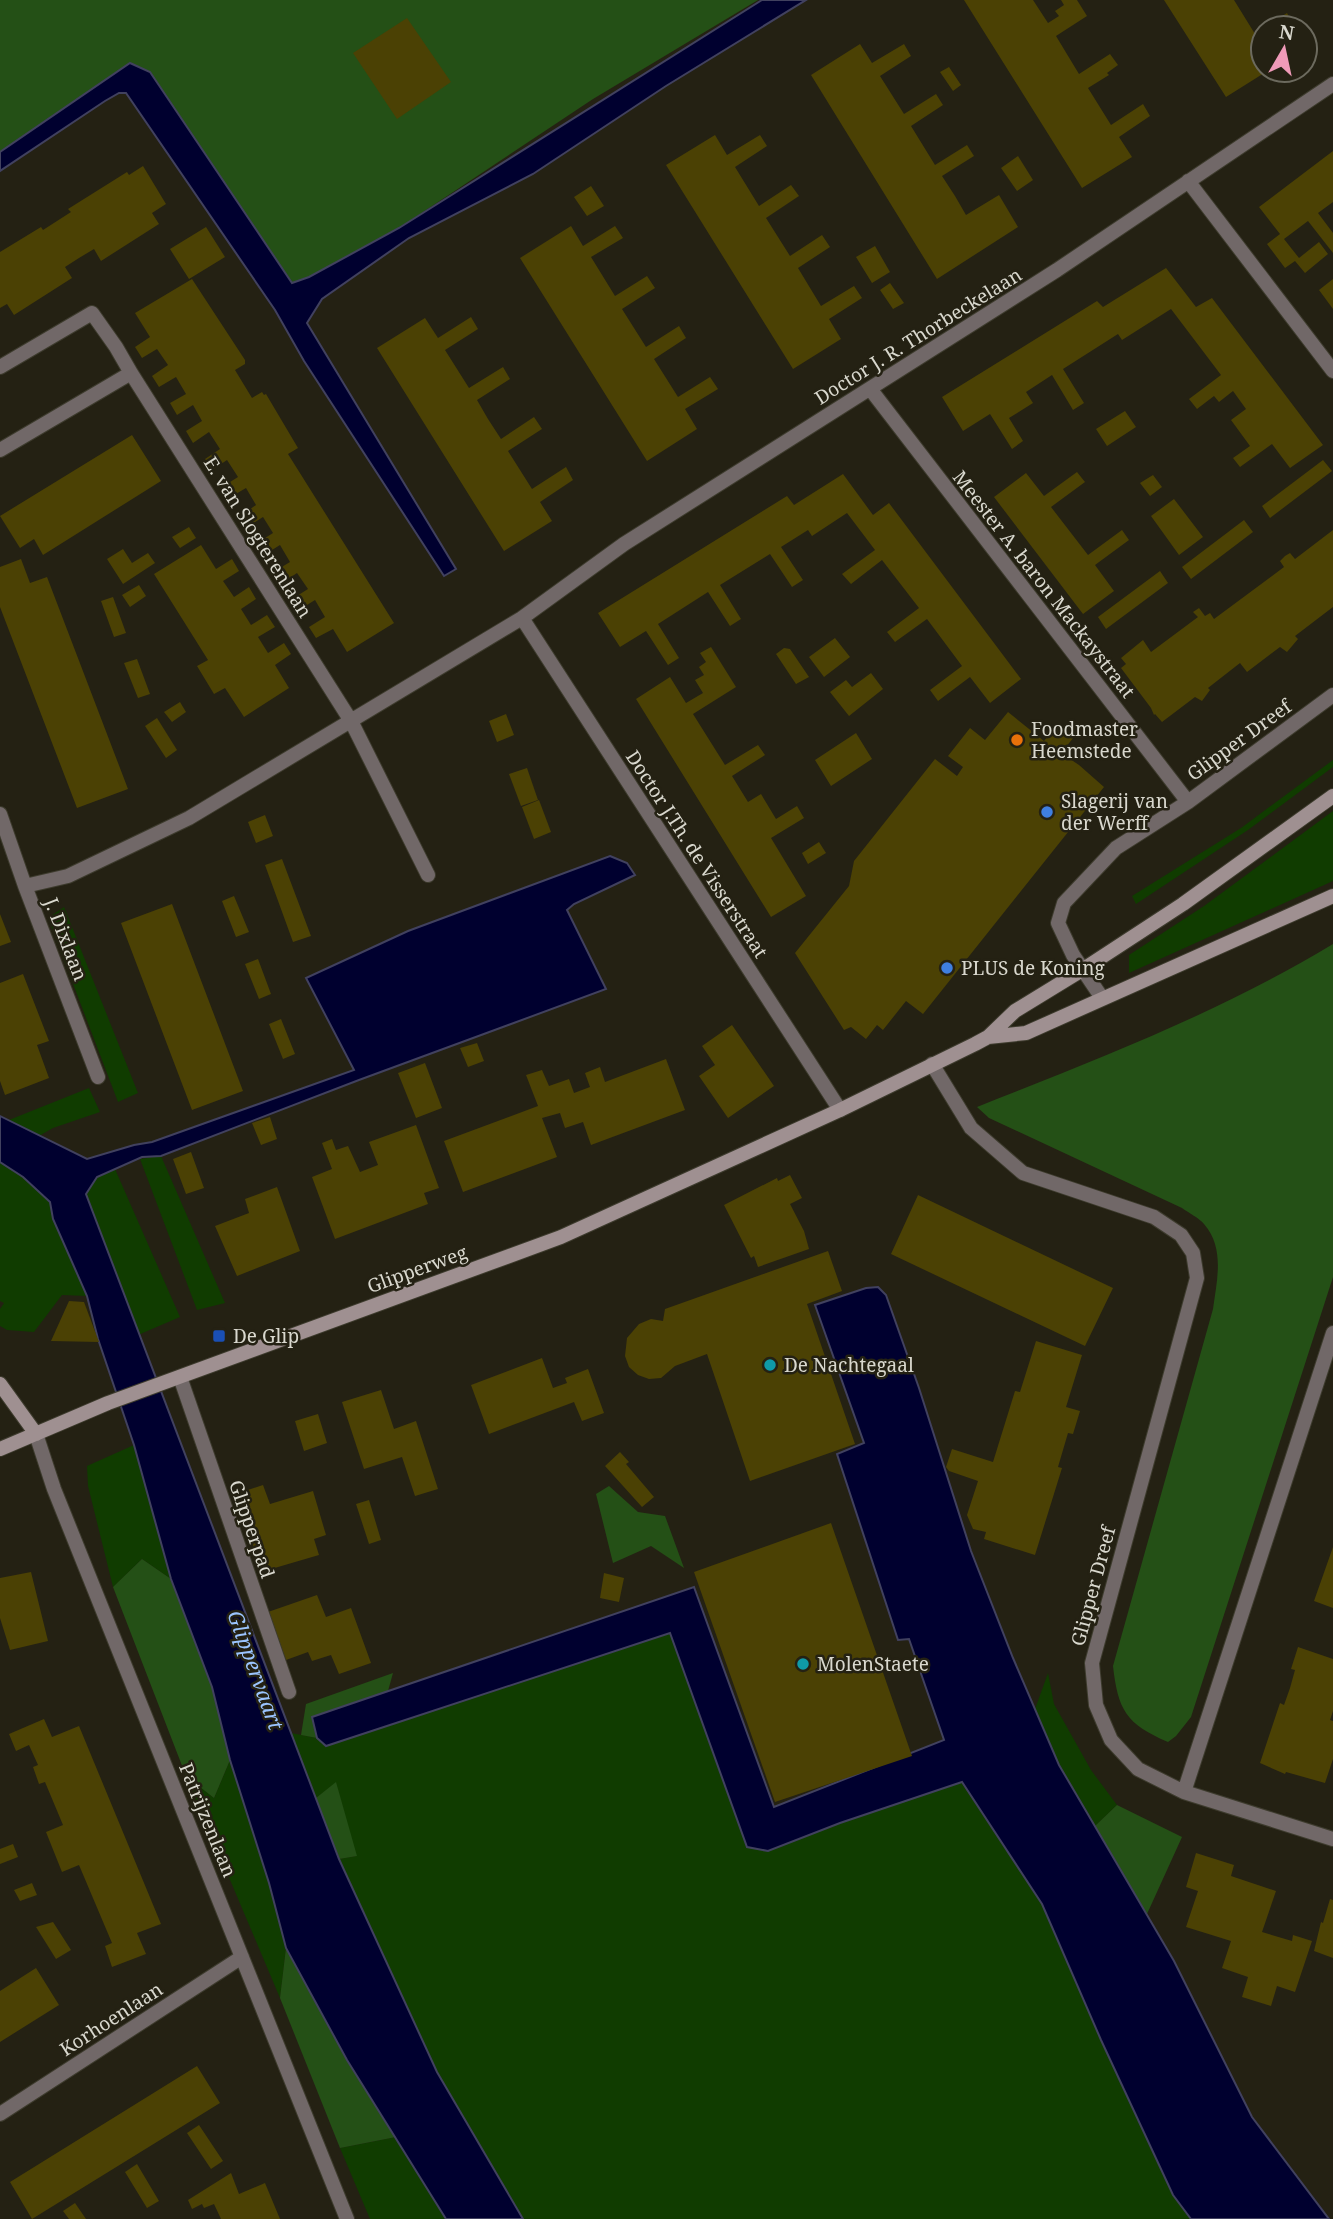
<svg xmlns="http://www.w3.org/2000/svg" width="1333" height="2219" viewBox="0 0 1333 2219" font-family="'Noto Serif',serif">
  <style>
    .green { fill: #103c00 }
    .forest { fill: #245016 }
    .water { fill: #00002f; stroke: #41415f; stroke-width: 2 }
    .building { fill: #4b4104 }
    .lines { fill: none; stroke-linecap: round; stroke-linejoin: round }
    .street-casing { stroke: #3d3b2d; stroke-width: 16 }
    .secondary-casing { stroke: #3d3b2d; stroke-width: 16 }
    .street { stroke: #716868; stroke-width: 14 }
    .secondary { stroke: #9f9091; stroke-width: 14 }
    .food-dot { fill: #e8710a; stroke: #242113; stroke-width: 2.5 }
    .shop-dot { fill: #3f7fe0; stroke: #242113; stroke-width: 2.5 }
    .transit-dot { fill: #1a4fb4; stroke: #242113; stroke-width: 2.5 }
    .culture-dot { fill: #0f9aa8; stroke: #242113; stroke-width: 2.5 }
    .labels { text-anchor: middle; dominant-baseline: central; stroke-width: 5; stroke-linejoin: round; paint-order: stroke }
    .street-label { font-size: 19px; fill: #d9d8ce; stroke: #242113 }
    .poi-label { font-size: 19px; fill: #d9d8ce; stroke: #242113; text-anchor: start }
    .water-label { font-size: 21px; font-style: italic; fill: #9bc4fe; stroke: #242113 }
  </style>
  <rect width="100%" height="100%" fill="#242113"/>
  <path class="green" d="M1333 760V767L1248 830 1136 904 1132 896 1241 828Z
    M1333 811V881L1129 973V955L1204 906Z
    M64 907 138 1093 118 1102 48 918Z
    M89 1088 100 1112 53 1128 39 1136 9 1120Z
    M161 1156 225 1303 197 1310 140 1159Z
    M0 1162 23 1177 50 1202 53 1219 87 1296 62 1295 34 1332 7 1330 0 1326V1309L4 1303 0 1301Z
    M115 1169 180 1317 138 1335 86 1194 97 1177Z
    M134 1445 171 1579 142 1559 113 1587 88 1486 87 1466Z
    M670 1633 747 1847 768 1851 840 1823 961 1782 1042 1904 1101 2040 1173 2195 1191 2219H523L437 2072 339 1859 356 1856 336 1783 316 1798 291 1733 317 1738 326 1746Z
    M1048 1673 1054 1704 1091 1770 1117 1805 1095 1826 1059 1765 1035 1709Z
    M230 1760 269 1883 286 1948 280 1998 186 1776 214 1798Z
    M396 2137 446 2219H370L340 2148Z"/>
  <path class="forest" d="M0 0H758L593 99 399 228 309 277 292 283 150 73 130 63 0 152Z
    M1333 944V1277L1191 1717 1176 1736 1168 1742C1126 1724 1118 1710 1113 1666L1213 1309C1217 1280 1225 1248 1204 1224 1199 1218 1189 1213 1182 1208L989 1118 977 1107C1098 1059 1221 1012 1333 944Z
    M609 1486 638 1512 665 1516 684 1568 651 1546 613 1563 596 1494Z
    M142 1559 171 1579 212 1687 230 1760 214 1798 186 1776 113 1587Z
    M393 1673 388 1691 313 1717 317 1738 301 1735 306 1704Z
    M336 1782 357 1856 339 1859 316 1798Z
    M1117 1805 1182 1837 1147 1914 1095 1826Z
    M286 1948 347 2060 396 2137 340 2148 280 1998Z"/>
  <path class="water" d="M762 0H806L666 86 533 174 409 238 322 299 307 323 456 569 444 576 304 361 275 310 126 93H119L105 101 0 171V152L130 63 150 72 292 283 309 277 399 228Z
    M610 856 627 863 635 875 574 904 567 910 606 989 359 1080 161 1156 142 1157 97 1177 86 1194 339 1859 437 2072 523 2219H446L347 2060 286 1948 269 1883 230 1760 212 1687 171 1579 134 1445 98 1339 87 1296 53 1219 50 1202 23 1177 0 1162V1116L87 1159 134 1145 152 1142 354 1070 306 978 408 931Z
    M878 1287 886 1295 919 1388 971 1551 1013 1658 1059 1765 1174 1961 1252 2117 1329 2219H1191L1173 2195 1101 2040 1042 1904 962 1782 840 1823 768 1851 747 1847 670 1633 326 1746 317 1738 312 1717 694 1587 774 1807 944 1740 909 1639 898 1640 837 1454 864 1443 815 1305 866 1288Z"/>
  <path class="building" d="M964 0H1033L1048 23 1059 16 1055 11 1064 5 1061 0H1077L1087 16 1056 36 1079 74 1110 54 1118 65 1107 73 1109 75 1088 88 1111 125 1143 104 1150 116 1119 137 1132 157 1082 188Z
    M1164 0H1234L1255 34 1263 28V70H1269L1226 97Z
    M1287 13 1294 26 1263 28Z
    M407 18 451 82 397 119 353 53Z
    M860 44 872 63 904 44 911 56 880 76 904 114 936 94 943 105 911 126 935 165 967 145 974 156 942 176 955 196 966 215 999 195 1018 227 937 279 811 75Z
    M949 67 961 85 953 91 940 72Z
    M715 135 727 155 760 135 767 146 735 167 759 206 791 185 799 196 766 218 790 256 822 235 830 247 798 268 821 306 854 286 862 298 829 319 841 339 793 369 666 165Z
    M1333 151V202L1318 213 1333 233V253L1308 221 1284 239 1299 258 1319 242 1328 254 1305 273 1295 261 1285 268 1267 244 1280 234 1259 207Z
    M1018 156 1033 180 1017 191 1001 168Z
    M143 166 166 204 152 213 159 224 101 261 94 249 79 258 65 267 72 278 14 315 7 304 0 308V252L41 227 43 230 71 212 68 209 127 172 129 175Z
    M591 186 604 206 587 216 574 197Z
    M571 226 583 246 615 226 623 238 591 257 615 296 647 276 655 288 622 309 646 347 679 326 686 338 654 359 678 397 710 377 718 389 685 409 697 429 647 461 520 258Z
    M206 227 225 257 189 279 170 249Z
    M875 246 890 272 872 283 856 257Z
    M1166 268 1196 307 1212 298 1323 445 1290 468 1272 444 1240 467 1233 458 1250 446 1231 420 1246 409 1233 391 1219 402 1214 396 1197 409 1189 399 1221 375 1171 309 1122 340 1118 334 1063 369 1084 403 1073 410 1052 375 1026 392 1033 403 1009 418 1023 441 1012 449 990 414 963 431 942 397 1097 301 1103 307Z
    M192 279 245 360V364L235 370 252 398 262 392 264 395 266 394 298 448 288 454 394 623 347 652 333 629 316 638 309 627 325 617 315 600 299 610 292 599 308 589 297 573 282 583 275 571 290 562 280 545 264 555 257 543 273 533 263 517 247 527 240 516 256 505 246 488 229 498 222 487 238 477 227 460 212 470 205 459 220 449 209 432 193 443 186 431 202 421 193 405 177 415 170 403 186 394 176 377 159 387 152 376 168 365 157 349 142 358 135 347 150 337 135 313Z
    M1333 279V309L1319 290Z
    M890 283 904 303 893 309 880 290Z
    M471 317 478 329 445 350 469 388 503 367 510 379 477 400 488 419 501 439 534 417 542 429 508 451 532 489 566 467 573 480 540 502 552 521 504 551 377 348 425 318 438 338Z
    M1125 411 1136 427 1107 446 1096 429Z
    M132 435 161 481 43 555 34 539 20 548 0 516Z
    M1323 460 1332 471 1270 518 1262 506Z
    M1077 472 1085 482 1051 507 1088 555 1122 530 1129 540 1095 565 1114 591 1083 614 994 497 1026 473 1044 496Z
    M843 474 873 515 889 503 1021 679 990 703 970 677 938 701 930 690 962 666 927 619 895 642 887 632 919 608 882 560 851 584 842 574 875 550 847 513 812 536 808 530 781 547 803 580 792 587 770 554 720 585 741 619 730 626 708 592 658 624 679 658 668 665 646 631 620 647 598 613 787 496 794 505Z
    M1153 475 1162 487 1150 496 1140 483Z
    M1174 499 1203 537 1179 555 1151 516Z
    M1244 520 1253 532 1191 579 1182 567Z
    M189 527 196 538 180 548 172 537Z
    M1333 530V607L1295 636 1298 639 1287 652 1280 647 1247 672 1240 663 1208 688 1210 690 1202 701 1195 697 1162 722 1155 714 1154 715 1151 708 1121 668 1126 664 1121 658 1143 640 1151 652 1198 617 1193 612 1199 608 1205 616 1210 613 1214 619 1284 567 1280 561 1285 556 1290 553 1295 559Z
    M201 545 216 569 232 559 239 571 223 581 234 597 249 587 256 599 241 609 251 625 267 615 275 627 258 637 268 653 284 643 291 654 275 665 289 688 244 717 225 688 214 694 197 666 208 660 154 574Z
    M123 549 132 563 148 553 155 563 123 584 107 559Z
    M21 559 30 583 47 577 128 789 77 808 0 607V567Z
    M1160 571 1168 583 1106 629 1098 617Z
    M139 585 146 596 130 607 122 595Z
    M113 597 126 633 114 637 101 601Z
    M835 638 850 657 824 677 809 657Z
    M711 647 736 687 693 714 725 765 758 745 765 755 732 776 748 802 761 794 776 819 797 806 804 818 771 838 806 896 771 917 636 699 670 677 686 703 703 693 695 680 704 675 699 667 706 662 700 653Z
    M784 648 790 649 809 677 796 684 776 654Z
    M137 659 150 694 138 698 124 663Z
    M871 673 883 689 849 716 830 692 846 680 852 687Z
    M180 702 186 712 172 722 164 712Z
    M1008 712 1044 741 1057 724 1074 737 1061 753 1079 765 1104 787 923 1014 906 1001 883 1030 877 1025 866 1039 851 1027 844 1030 795 953 849 886 854 861 935 759 957 776 963 767 948 756 970 728 985 740Z
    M506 714 514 735 497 742 489 721Z
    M157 718 177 750 166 758 145 726Z
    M856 733 872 759 831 786 815 760Z
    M527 768 538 800 521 806 509 774Z
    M539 800 551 832 534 839 522 807Z
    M265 815 273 836 256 843 248 822Z
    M819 842 826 853 808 864 802 853Z
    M282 859 311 936 293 942 265 865Z
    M234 896 249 932 236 937 222 901Z
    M172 904 243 1091 192 1110 121 923Z
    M0 914 11 942 0 946Z
    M258 959 271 994 259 999 245 964Z
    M23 974 49 1041 37 1045 49 1078 5 1095 0 1081V983Z
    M281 1019 295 1054 283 1059 269 1024Z
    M732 1025 774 1086 728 1118 699 1076 715 1065 702 1046Z
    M477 1043 484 1061 468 1067 460 1048Z
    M666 1059 685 1110 591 1145 583 1122 565 1128 560 1113 542 1118 557 1157 463 1192 444 1141 538 1106 526 1075 542 1070 549 1086 569 1079 574 1093 590 1087 585 1073 600 1067 605 1082Z
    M425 1063 442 1108 416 1118 398 1073Z
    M270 1117 277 1139 261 1145 252 1123Z
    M416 1125 439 1188 424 1193 428 1204 335 1239 312 1177 332 1169 322 1143 332 1139 336 1150 348 1146 360 1172 378 1165 369 1142Z
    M191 1152 204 1188 186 1194 173 1159Z
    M790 1175 802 1198 790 1204 804 1231 809 1249 758 1267 754 1256 751 1258 724 1205 777 1178 778 1181Z
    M277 1187 300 1251 237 1276 215 1226 249 1213 245 1199Z
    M918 1195 1113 1288 1085 1346 891 1254Z
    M828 1251 842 1291 807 1304 855 1444 750 1481 707 1354 675 1366 661 1378 649 1379 638 1375 629 1367 625 1356 627 1338 639 1324 651 1319 663 1321 665 1309Z
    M69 1301 84 1302 99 1342 51 1341Z
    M1036 1341 1082 1355 1066 1407 1080 1411 1073 1434 1068 1433 1058 1467 1062 1468 1035 1555 984 1539 986 1532 973 1529 967 1515 978 1481 949 1471 946 1467 952 1449 993 1462 1015 1391 1020 1392Z
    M542 1358 553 1388 567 1383 565 1378 588 1369 604 1413 582 1421 574 1402 489 1434 471 1385Z
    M381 1390 394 1429 416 1421 438 1489 415 1496 402 1457 364 1469 342 1402Z
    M318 1414 327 1443 304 1451 295 1421Z
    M620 1452 629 1462 626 1464 654 1497 642 1507 605 1466Z
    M263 1485 270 1504 313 1491 326 1535 314 1539 319 1555 261 1572 236 1494Z
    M369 1500 381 1540 369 1544 356 1504Z
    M831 1523 912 1756 775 1802 694 1572Z
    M1333 1547V1608L1314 1601Z
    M31 1572 48 1641 10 1650 0 1618V1578Z
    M604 1573 624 1578 619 1602 600 1598Z
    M317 1595 326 1617 351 1608 371 1663 339 1674 331 1655 312 1661 308 1652 286 1660 268 1612Z
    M1298 1647 1333 1659V1711L1330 1720 1333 1721V1759L1325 1783 1286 1772 1285 1774 1260 1763 1280 1703 1284 1705 1290 1688 1295 1670 1291 1669Z
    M44 1719 52 1737 79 1726 161 1924 137 1933 146 1954 112 1967 105 1946 112 1943 79 1865 62 1872 46 1832 63 1825 45 1782 39 1784 33 1767 38 1765 29 1745 16 1751 9 1734Z
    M13 1844 18 1857 0 1864V1849Z
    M1196 1853 1234 1865 1231 1876 1276 1891 1262 1932 1292 1941 1293 1935 1312 1941 1295 1992 1277 1986 1271 2006 1242 1997 1248 1977 1222 1968 1231 1941 1186 1927 1198 1891 1186 1887Z
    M32 1883 37 1895 20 1901 14 1890Z
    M1330 1899 1333 1900V1958L1314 1951 1321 1922 1323 1923Z
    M53 1922 71 1950 56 1959 36 1927Z
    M36 1968 59 2005 0 2042V1991Z
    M197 2066 220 2103 32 2219 10 2182Z
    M199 2125 223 2161 211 2169 187 2133Z
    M137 2164 159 2201 147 2208 125 2172Z
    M231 2173 239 2194 265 2183 280 2219H221L214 2204 204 2208 202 2204 192 2209 188 2200Z
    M75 2203 86 2219H69L63 2211Z"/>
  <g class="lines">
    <defs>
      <path id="street" d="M1188 181 1333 371
        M0 367 92 313 116 347 131 373 0 450
        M131 373 351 721 428 875
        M871 390 1188 802
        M522 618 840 1110
        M0 814 25 886 98 1077
        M25 886 68 876 189 818 522 618 624 544 1057 270 1333 84
        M1102 998 1073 955 1058 923 1064 903 1116 848 1188 802 1333 695
        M932 1064 971 1128 1023 1173 1154 1217 1181 1235 1193 1253 1197 1278 1092 1663 1096 1705 1111 1740 1138 1769 1184 1792 1333 1839
        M180 1377 289 1692
        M36 1434 54 1489 347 2219
        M1184 1792 1333 1333
        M0 2114 242 1957"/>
      <path id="secondary" d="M988 1037 1026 1033 1333 896
        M0 1384 36 1434
        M0 1449 108 1403 561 1237 840 1110 975 1044 988 1037 1015 1011 1082 970 1183 904 1333 796"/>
    </defs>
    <use href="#street" class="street-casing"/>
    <use href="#secondary" class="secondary-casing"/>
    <use href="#street" class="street"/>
    <use href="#secondary" class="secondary"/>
  </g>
  <circle class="food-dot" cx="1017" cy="740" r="7"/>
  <g class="shop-dot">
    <circle cx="1047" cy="812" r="7"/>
    <circle cx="947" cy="968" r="7"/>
  </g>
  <rect class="transit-dot" x="212" y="1329" width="14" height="14" rx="3.5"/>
  <g class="culture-dot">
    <circle cx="770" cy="1365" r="7"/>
    <circle cx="803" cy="1664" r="7"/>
  </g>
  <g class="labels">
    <g class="street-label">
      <text transform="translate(918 336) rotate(-32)">Doctor J. R. Thorbeckelaan</text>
      <text transform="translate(258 537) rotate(58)">E. van Slogterenlaan</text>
      <text transform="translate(1044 584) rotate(52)">Meester A. baron Mackaystraat</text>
      <text transform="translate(1239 740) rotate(-36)">Glipper Dreef</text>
      <text transform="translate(697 854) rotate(57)">Doctor J.Th. de Visserstraat</text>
      <text transform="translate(66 939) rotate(69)">J. Dixlaan</text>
      <text transform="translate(417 1269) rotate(-20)">Glipperweg</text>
      <text transform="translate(252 1529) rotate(71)">Glipperpad</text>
      <text transform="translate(1093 1586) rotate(-75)">Glipper Dreef</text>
      <text transform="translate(208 1820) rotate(68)">Patrijzenlaan</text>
      <text transform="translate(111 2019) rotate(-33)">Korhoenlaan</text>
    </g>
    <g class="poi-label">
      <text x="1031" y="729">Foodmaster<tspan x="1031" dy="22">Heemstede</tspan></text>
      <text x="1061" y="801">Slagerij van<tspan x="1061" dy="22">der Werff</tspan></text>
      <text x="961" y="968">PLUS de Koning</text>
      <text x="233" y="1336">De Glip</text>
      <text x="784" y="1365">De Nachtegaal</text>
      <text x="817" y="1664">MolenStaete</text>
    </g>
    <g class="water-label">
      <text transform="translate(256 1670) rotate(70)">Glippervaart</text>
    </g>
  </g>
  <g transform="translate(1284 49) rotate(9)"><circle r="33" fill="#242113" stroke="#6c6a5e" stroke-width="2"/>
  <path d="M0-5L12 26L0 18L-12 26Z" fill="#ef9ab8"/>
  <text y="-10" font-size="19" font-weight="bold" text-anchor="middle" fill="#d9d8ce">N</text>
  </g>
</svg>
